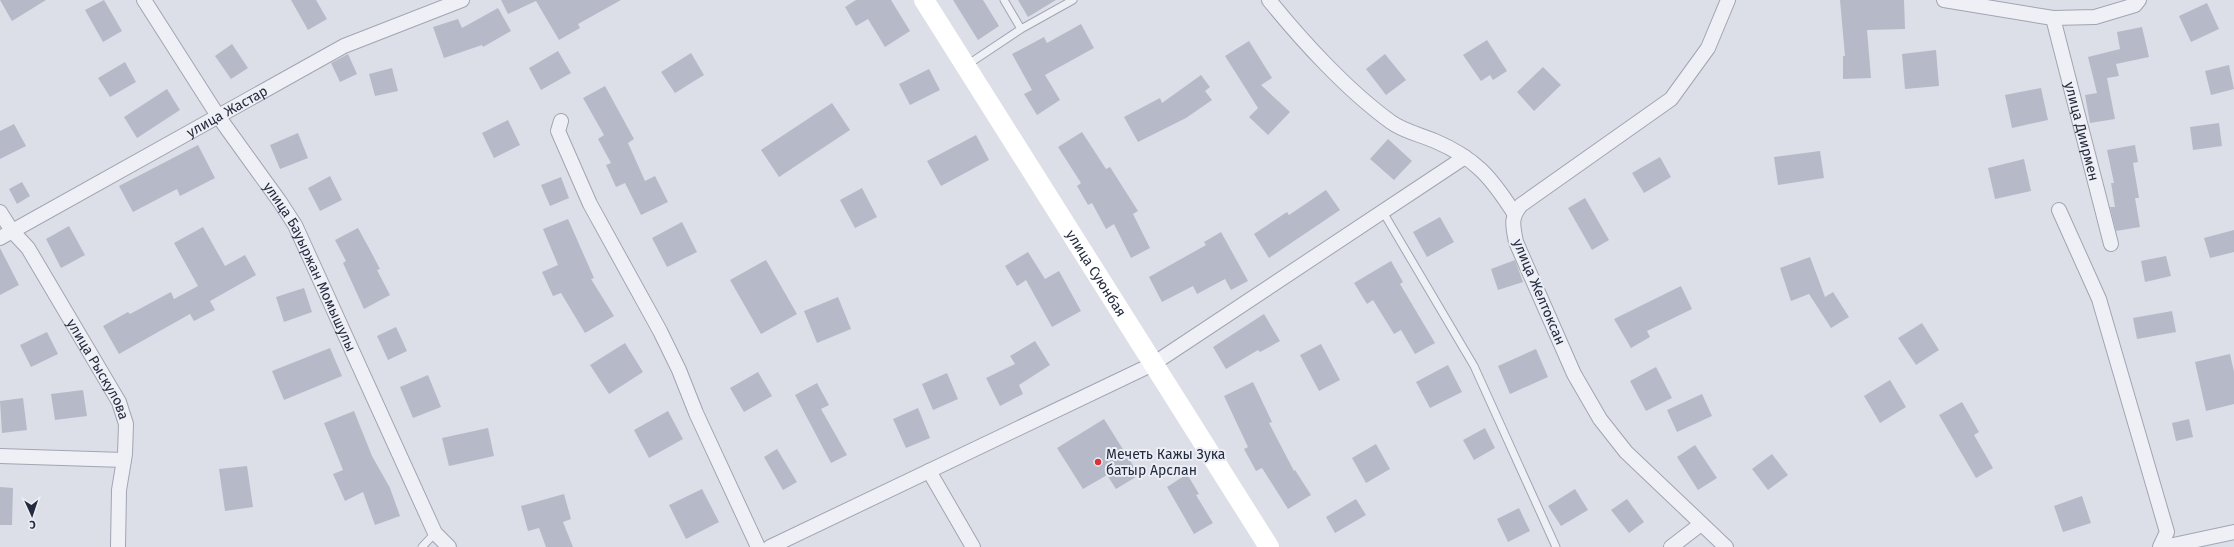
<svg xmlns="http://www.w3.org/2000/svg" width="2234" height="547" viewBox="0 0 2234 547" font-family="'Fira Sans',sans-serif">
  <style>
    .building { fill: #b6bac8 }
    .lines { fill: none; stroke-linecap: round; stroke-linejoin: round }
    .service-casing { stroke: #a1a5b2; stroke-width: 9 }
    .minor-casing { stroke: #a1a5b2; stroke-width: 16 }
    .service { stroke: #eff0f6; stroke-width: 7 }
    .minor { stroke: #eff0f6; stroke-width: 14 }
    .secondary { stroke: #fff; stroke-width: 20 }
    .poi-dot { fill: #da3439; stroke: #ebeef5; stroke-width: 1.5 }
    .labels { text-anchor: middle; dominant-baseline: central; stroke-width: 4; stroke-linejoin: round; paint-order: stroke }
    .street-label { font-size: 14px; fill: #242b3f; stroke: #ebeef5 }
    .poi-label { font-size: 14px; fill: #242b3f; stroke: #ebeef5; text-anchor: start }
  </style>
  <rect width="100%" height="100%" fill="#dcdfe8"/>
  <path class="building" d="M0 0H46L12 21Z
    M104 0 122 31 103 42 85 10Z
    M291 0H316L327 19 308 30Z
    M501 0H621L578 24 580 28 559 40 536 1 508 14Z
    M856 0H891L910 31 885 47 868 19 856 26 845 7Z
    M953 0H983L999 26 978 40Z
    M1018 0H1056L1028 17Z
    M1840 0H1904L1905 29 1867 30 1871 78 1843 79V56H1845Z
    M2207 3 2219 29 2191 42 2179 16Z
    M498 8 511 31 483 47 482 45 444 58 433 27 458 19 462 28Z
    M1081 24 1094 48 1045 75 1060 100 1037 115 1024 94 1032 90 1012 54 1044 37 1047 43Z
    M2142 27 2149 57 2116 64 2119 76 2107 78 2115 119 2090 123 2085 95 2097 93 2088 57 2120 49 2117 32Z
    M1487 40 1507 71 1493 80 1490 75 1481 81 1463 55Z
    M1249 41 1272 78 1261 85 1290 112 1268 135 1249 117 1258 108 1225 56Z
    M232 44 248 68 231 79 215 56Z
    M1936 50 1939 86 1905 89 1902 54Z
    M558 51 571 73 541 90 529 68Z
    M691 53 704 75 675 93 661 72Z
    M348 54 357 74 340 82 331 63Z
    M1385 54 1406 80 1386 95 1366 69Z
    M125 62 136 82 110 97 98 78Z
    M2229 65 2234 89 2211 95 2205 71Z
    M1543 67 1561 85 1534 111 1517 92Z
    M392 68 398 91 375 96 369 74Z
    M929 69 940 90 910 105 899 84Z
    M1201 75 1210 87 1205 91 1212 100 1186 118 1138 142 1124 117 1160 98 1162 103Z
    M605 86 634 139 628 143 645 181 655 176 668 202 641 215 625 183 616 187 606 165 611 163 598 139 604 135 583 98Z
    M2041 88 2048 120 2012 128 2005 95Z
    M167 89 180 110 137 138 124 117Z
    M832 103 850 130 779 177 761 150Z
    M508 120 520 145 494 158 482 133Z
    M2219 123 2222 146 2193 150 2190 127Z
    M14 124 26 146 0 159V131Z
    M1082 132 1106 169 1110 167 1138 211 1133 214 1150 248 1131 258 1114 224 1106 229 1092 203 1088 205 1077 186 1081 183 1058 147Z
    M298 133 308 158 280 169 270 145Z
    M976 135 989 160 941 186 927 161Z
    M1388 139 1412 161 1394 180 1370 159Z
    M198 145 215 178 180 196 177 189 133 212 119 186Z
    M2135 145 2138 162 2133 163 2139 198H2135L2140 227 2116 231 2110 207H2115L2111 183H2114L2107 150Z
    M1820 151 1824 178 1778 185 1774 157Z
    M1660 157 1671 177 1644 193 1632 173Z
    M2024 159 2031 191 1995 199 1988 168Z
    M330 176 342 200 320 211 308 188Z
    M561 177 569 198 550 206 541 185Z
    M22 182 30 196 17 204 9 189Z
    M862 188 877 217 855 228 840 200Z
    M1326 190 1340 210 1269 258 1254 234 1287 212 1289 215Z
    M1585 198 1609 240 1592 250 1568 208Z
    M1440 217 1454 242 1427 257 1413 232Z
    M568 219 594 278 591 279 614 316 585 333 561 293 553 296 542 272 558 265 543 229Z
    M682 222 697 252 667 267 652 238Z
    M69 226 85 255 61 268 46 239Z
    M203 227 225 266 245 255 256 275 210 301 215 310 194 321 190 314 119 354 103 326 128 312 130 314 171 292 174 299 198 286 174 243Z
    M358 228 370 250 380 269 377 270 390 295 364 309 343 263 346 261 335 240Z
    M2234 230V252L2210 258 2204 238Z
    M1221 232 1248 281 1231 290 1225 279 1197 294 1193 286 1162 302 1149 277 1206 245 1204 242Z
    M0 248 19 285 0 295Z
    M1028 252 1045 279 1059 271 1081 311 1052 327 1026 280 1017 286 1005 266Z
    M2166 256 2171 276 2145 282 2141 261Z
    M1810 257 1825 297 1833 292 1849 317 1831 328 1809 294 1791 301 1780 268Z
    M766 260 797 314 761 334 730 280Z
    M1515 260 1523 282 1498 290 1491 269Z
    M1391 261 1403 282 1400 284 1435 343 1415 354 1401 330 1394 334 1373 300 1367 304 1354 283Z
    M1681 286 1692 309 1647 331 1650 337 1631 348 1614 319Z
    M304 288 312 312 284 322 276 297Z
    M838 297 851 329 817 343 804 311Z
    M2172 311 2176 332 2137 339 2133 318Z
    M1264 314 1280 341 1260 352 1258 350 1226 369 1213 347Z
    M1922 323 1939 350 1916 365 1898 338Z
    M396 327 407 351 388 360 377 336Z
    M47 332 58 354 31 367 20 345Z
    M1035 341 1050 365 1019 385 1023 394 1000 406 986 378 1015 364 1010 356Z
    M625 343 643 372 609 394 590 365Z
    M1321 344 1340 380 1319 391 1300 355Z
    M330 348 342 376 284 400 272 371Z
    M1536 349 1548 377 1510 394 1498 366Z
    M2230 354 2234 372V404L2206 411 2195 362Z
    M1448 365 1462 392 1430 408 1416 382Z
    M1656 367 1672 398 1646 411 1630 381Z
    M758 372 772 396 744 412 730 388Z
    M947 373 958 399 933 410 922 384Z
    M428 375 441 407 413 418 400 387Z
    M1890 380 1906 407 1880 423 1864 396Z
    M1253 382 1272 422 1269 423 1294 471 1295 470 1311 495 1288 509 1262 468 1256 471 1244 449 1248 447 1224 396Z
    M817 383 829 405 821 409 847 455 831 463 795 395Z
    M83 390 87 416 55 420 51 394Z
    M1702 394 1712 416 1677 432 1667 410Z
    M23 398 27 430 2 433 0 401Z
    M1962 402 1979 432 1974 435 1993 468 1976 478 1939 415Z
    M918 408 930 438 906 448 893 419Z
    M354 411 372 456 390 488 400 516 375 525 363 492 345 501 333 474 343 470 324 423Z
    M668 411 683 439 649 458 634 430Z
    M1104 419 1139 475 1116 489 1107 475 1083 489 1057 448Z
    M2189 419 2193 437 2176 441 2172 423Z
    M488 428 494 456 449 466 442 438Z
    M1485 428 1495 448 1474 460 1463 440Z
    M1376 444 1390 469 1366 483 1352 458Z
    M1695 445 1717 478 1698 490 1677 457Z
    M777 449 797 482 783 490 764 457Z
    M1772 454 1788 475 1768 490 1752 469Z
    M247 466 253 507 225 511 219 469Z
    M1187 474 1199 494 1196 495 1213 523 1194 534 1167 487Z
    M0 487 13 488 12 525H0Z
    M702 489 719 522 686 539 669 505Z
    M1575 489 1588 510 1561 526 1548 506Z
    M564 494 571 519 563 522 573 547H546L539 528 528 531 521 506Z
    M2082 496 2091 523 2063 532 2054 506Z
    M1356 499 1366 515 1335 533 1326 517Z
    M1627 499 1644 522 1629 533 1611 510Z
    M1519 508 1530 531 1508 542 1497 519Z"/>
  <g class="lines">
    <defs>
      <path id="service" d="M1021 29 1073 0
        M967 65 1021 29 1004 0
        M1383 212 1474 366 1556 547
        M422 547 435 533"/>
      <g id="minor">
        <path id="s1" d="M144 0 218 116 280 202 295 225 435 533 449 547"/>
        <path d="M1269 0C1302 41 1348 91 1391 122 1403 131 1421 135 1435 141 1475 158 1491 177 1514 213"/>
        <path d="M1944 0 2053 18 2095 17 2135 5 2139 0"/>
        <path id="s2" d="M2053 18 2111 244"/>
        <path d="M561 121 558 131 590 204 660 331 679 370 696 413 758 547"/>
        <path d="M2059 210 2099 299 2167 532 2160 547"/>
        <path id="s3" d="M0 212 12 231 28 248 119 402 126 424 125 454 119 490 118 547"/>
        <path id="s4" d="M0 238 344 46 462 0"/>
        <path d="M0 456 124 460"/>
        <path d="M929 471 973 547"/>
        <path d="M770 547 1153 364 1465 157"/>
        <path d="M1671 547 1701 524"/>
        <path d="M1726 547 1626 452 1600 419 1574 374 1516 242C1513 226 1510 218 1521 205L1671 99 1708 48 1728 0"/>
        <path d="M2164 547 2234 532"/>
      </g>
    </defs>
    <use href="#service" class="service-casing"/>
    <use href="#minor" class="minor-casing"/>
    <use href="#service" class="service"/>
    <use href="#minor" class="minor"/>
    <path class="secondary" id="s5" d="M924 0 1269 547"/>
  </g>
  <circle class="poi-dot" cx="1098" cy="462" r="4"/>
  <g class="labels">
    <g class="street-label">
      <text stroke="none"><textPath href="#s4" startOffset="260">улица Жастар</textPath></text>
      <text stroke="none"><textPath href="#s2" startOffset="117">улица Диирмен</textPath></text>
      <text stroke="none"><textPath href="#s1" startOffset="315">улица Бауыржан Момышулы</textPath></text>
      <text stroke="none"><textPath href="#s5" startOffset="323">улица Суюнбая</textPath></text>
      <text transform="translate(1539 292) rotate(67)">улица Желтоксан</text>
      <text stroke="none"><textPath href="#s3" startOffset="186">улица Рыскулова</textPath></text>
    </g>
    <g class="poi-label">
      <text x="1106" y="454">Мечеть Кажы Зука<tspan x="1106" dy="16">батыр Арслан</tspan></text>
    </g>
  </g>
  <g transform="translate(32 515) rotate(177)" stroke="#ebeef5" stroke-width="3" paint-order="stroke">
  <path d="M0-3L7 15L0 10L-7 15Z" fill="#242b3f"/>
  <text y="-6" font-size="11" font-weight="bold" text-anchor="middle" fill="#242b3f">С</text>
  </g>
</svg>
